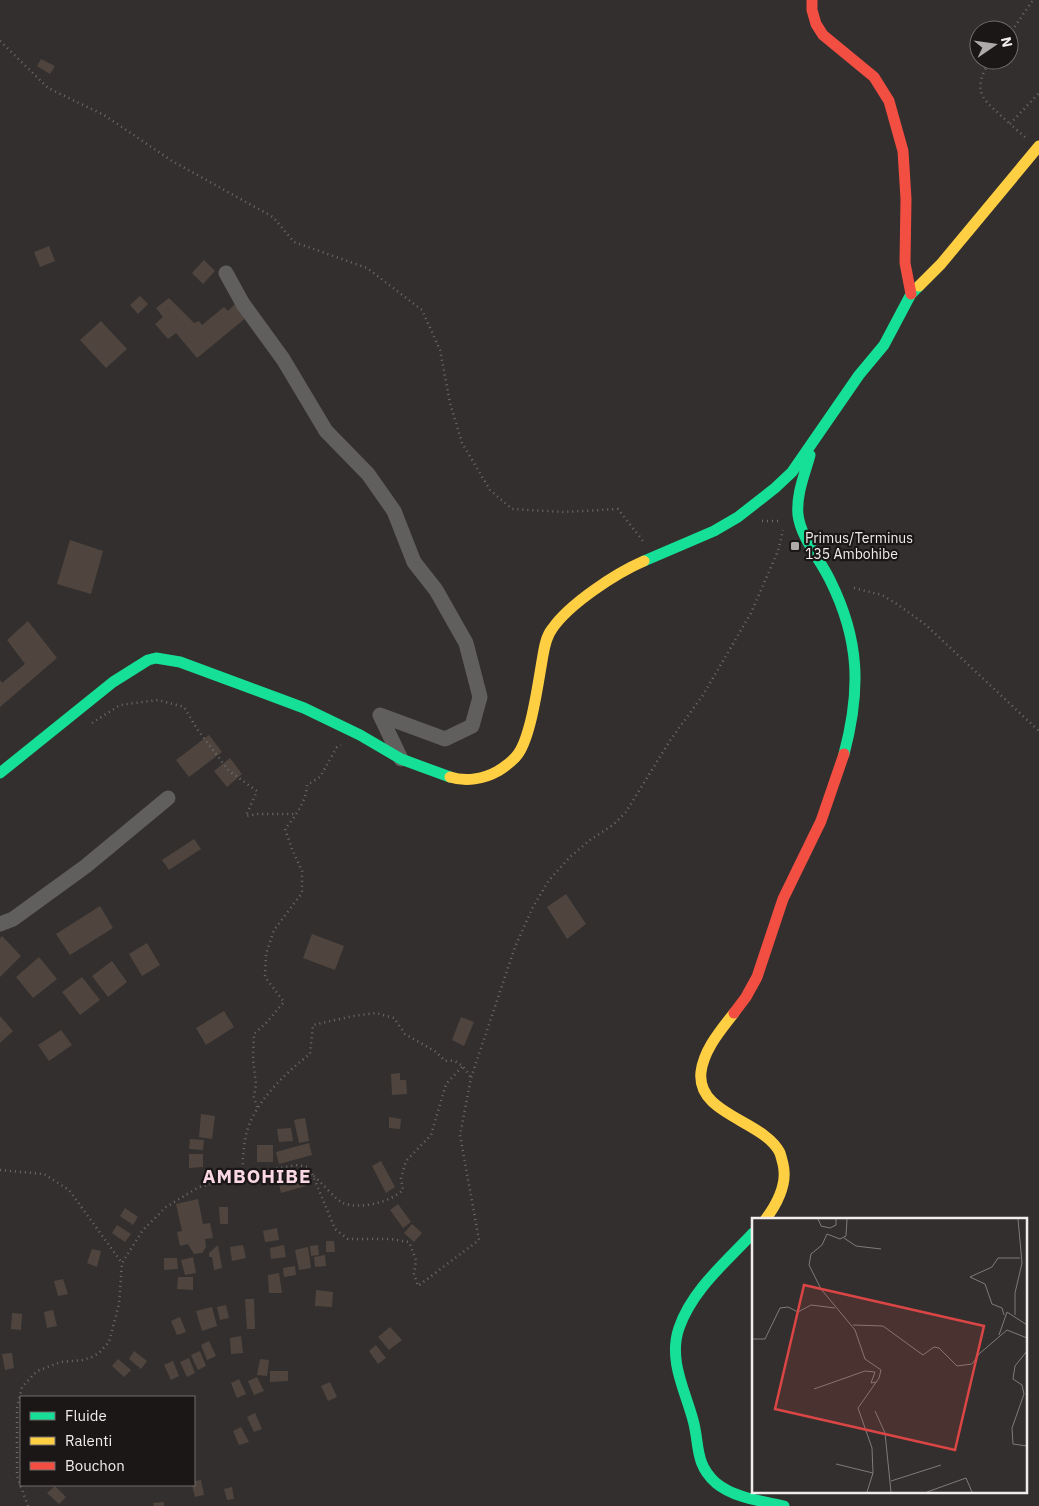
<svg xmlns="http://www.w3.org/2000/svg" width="1039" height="1506" viewBox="0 0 1039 1506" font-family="'IBM Plex Sans',sans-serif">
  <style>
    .building { fill: #4f453e }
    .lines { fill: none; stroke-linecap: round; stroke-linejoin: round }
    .path { stroke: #6e6c6c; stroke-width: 2.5; stroke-dasharray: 1 4; stroke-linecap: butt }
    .street { stroke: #615f5e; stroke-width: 15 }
    .fast { stroke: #16e098; stroke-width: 11 }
    .slow { stroke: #ffcf43; stroke-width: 11 }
    .jam { stroke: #f24e42; stroke-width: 11 }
    .poi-dot { fill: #aeaaaa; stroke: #1a1716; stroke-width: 2 }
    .labels { text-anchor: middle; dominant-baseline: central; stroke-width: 4.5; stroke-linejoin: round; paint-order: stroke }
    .poi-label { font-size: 14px; fill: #f1edec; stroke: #1a1716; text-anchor: start }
    .district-label { font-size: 19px; font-weight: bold; letter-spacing: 1px; fill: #fad8e5; stroke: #1a1716 }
    .inset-road { fill: none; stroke: #7e7b7a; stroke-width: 1 }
    .view { fill: #da4645; fill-opacity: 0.15; stroke: #da4645; stroke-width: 2.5 }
    .inset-edge { fill: none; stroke: #f1edec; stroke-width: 2.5 }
  </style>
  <rect width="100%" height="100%" fill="#322f2e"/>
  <path class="building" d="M41 59 55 66 50 74 37 66Z
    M49 246 55 261 40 267 34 252Z
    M204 260 215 271 203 284 192 273Z
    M140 296 148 304 138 314 130 305Z
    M169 298 194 323 199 321 202 325 224 307 228 311 236 303 247 317 197 358 176 333 168 339 155 324 163 317 156 308Z
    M101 321 127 349 106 368 80 340Z
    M70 540 103 551 91 594 57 584Z
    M28 621 57 658 0 707V680L2 683 25 664 7 640Z
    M209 735 222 752 189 777 176 760Z
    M230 758 242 774 227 787 214 771Z
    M194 839 201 849 169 870 162 860Z
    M566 894 586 924 567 939 547 907Z
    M100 906 113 928 70 955 56 934Z
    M312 934 344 946 335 970 303 958Z
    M2 936 21 956 0 977V938Z
    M147 943 160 965 142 976 129 954Z
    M39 957 57 979 33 998 16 977Z
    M112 961 127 982 108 997 92 976Z
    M82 977 100 1000 80 1015 62 992Z
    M224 1011 234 1027 206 1045 196 1028Z
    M0 1016 13 1031 0 1043Z
    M461 1017 474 1022 464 1046 452 1040Z
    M61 1030 72 1045 49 1061 38 1045Z
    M400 1073V1080H406L407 1094 392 1095 391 1074Z
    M201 1114 215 1116 212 1139 199 1137Z
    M389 1117 401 1119 400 1129 389 1128Z
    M305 1118 309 1141 299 1143 294 1120Z
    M291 1128 293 1141 279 1142 277 1129Z
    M190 1139 204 1140 203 1150 189 1149Z
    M309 1143 312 1155 279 1164 276 1152Z
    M257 1145H273V1162H257Z
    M189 1154H203V1167L189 1168Z
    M381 1161 395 1187 386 1193 372 1166Z
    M303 1173 306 1186 281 1193 278 1180Z
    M198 1199 203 1224 210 1223 213 1238 205 1239 206 1247 202 1253 194 1254 188 1244 180 1246 177 1232 182 1231 176 1204Z
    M398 1204 411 1222 403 1228 390 1210Z
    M219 1207H228V1224H220Z
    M125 1208 138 1217 133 1225 120 1216Z
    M412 1224 422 1233 414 1242 404 1233Z
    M117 1225 131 1234 125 1242 112 1233Z
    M277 1228 279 1240 265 1242 263 1231Z
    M326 1241H334L335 1252H326Z
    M218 1245 222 1268 214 1270 212 1257H209V1253Z
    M243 1245 246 1258 232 1261 230 1247Z
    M284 1245 286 1257 271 1259 270 1248Z
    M318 1245 319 1255 311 1256 310 1246Z
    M308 1247 311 1268 299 1270 295 1250Z
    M92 1249 101 1251 97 1267 87 1263Z
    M325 1255 326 1266 315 1267 314 1257Z
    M193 1257 196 1273 185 1275 181 1260Z
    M164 1258H177L178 1269 164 1270Z
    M295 1266 296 1275 284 1277 283 1268Z
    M279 1273 282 1293H269L268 1275Z
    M178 1277H193V1290L177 1289Z
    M63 1279 68 1294 58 1296 54 1281Z
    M316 1290 333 1292 332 1307 315 1306Z
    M245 1299H254L255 1329H247Z
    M226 1305 229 1318 220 1320 217 1307Z
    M212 1307 217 1326 202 1331 196 1311Z
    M53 1310 57 1326 47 1328 44 1312Z
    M12 1313 22 1314 21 1330 11 1329Z
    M180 1317 186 1332 177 1335 171 1321Z
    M390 1327 402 1340 389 1350 378 1337Z
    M241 1336 243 1353 231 1354 230 1338Z
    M209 1341 216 1356 207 1360 201 1345Z
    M376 1345 386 1358 378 1364 369 1351Z
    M134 1351 147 1361 141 1369 129 1359Z
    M200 1351 206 1366 198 1370 191 1355Z
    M12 1353 14 1368 5 1370 2 1354Z
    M189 1358 195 1373 187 1377 180 1362Z
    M118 1359 131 1370 124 1377 112 1366Z
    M260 1359 269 1360 267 1376 257 1375Z
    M173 1361 179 1376 171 1380 164 1365Z
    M270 1371H288V1381L270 1382Z
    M257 1377 264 1391 254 1395 248 1381Z
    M239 1379 246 1394 237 1398 231 1383Z
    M330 1382 337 1397 328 1401 321 1386Z
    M255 1413 262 1429 254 1432 247 1417Z
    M241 1427 249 1442 239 1445 233 1431Z
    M201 1480 204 1495 195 1497 192 1485H194V1481Z
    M55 1486 66 1497 59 1504 47 1493Z
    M232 1487 234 1499 227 1500 224 1489Z
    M164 1502V1506H154L153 1503Z"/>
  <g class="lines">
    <path class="path" d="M1009 35 1033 0
      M0 41 48 88 104 115 172 161 273 217 294 242 367 268 422 310 440 350 450 403 462 443 490 490 512 509 564 512 618 509 643 541
      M991 60C968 94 986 101 1010 124
      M1025 137 1010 124 1039 93
      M762 521H781
      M854 588 882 595 897 604 926 625 1039 731
      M92 723 120 705 158 700 184 707 197 729 229 771 257 791 246 816 258 814H296
      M257 1107 254 1097 256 1084 253 1059 254 1034 266 1023 284 1002 265 977 266 954 274 930 302 893V871L292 849 285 829C296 815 306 802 307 785L320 777 337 747 341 745
      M0 1170 44 1174 69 1190 122 1263
      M242 1174C243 1162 243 1148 246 1135 253 1104 285 1073 310 1054L313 1025 353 1016 376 1013 394 1018 405 1034 436 1052 445 1061C459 1059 464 1067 471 1078
      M314 1176C320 1181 337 1201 343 1203 359 1210 391 1202 403 1190L401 1178 406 1161 431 1135 446 1084 463 1066
      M28 1506 17 1476V1408L22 1387 37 1371 61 1362 82 1360 92 1357 99 1353 109 1342 119 1304 122 1263 143 1230 166 1207 199 1187 245 1176 242 1174 298 1165 307 1167 311 1171 335 1229 348 1239H390L409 1242 416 1260 414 1274 418 1286 479 1240 460 1135 471 1078 515 947 533 907 549 880 570 857 590 840 613 825 626 812 669 742 703 695 751 613 778 551 783 530"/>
    <path class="street" d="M226 273 243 304 283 359 326 431 368 474 394 511 414 562 436 590 466 643 480 697 472 726 445 739 380 715 401 759
      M0 924 13 919 86 866 168 798"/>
    <path class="fast" d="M810 455C805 474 796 494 798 515 801 538 820 559 830 580 860 640 861 690 844 754
      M644 561 714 531 738 517 775 488 792 472 859 375 884 345 911 294 919 286
      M0 773 113 682 148 660 156 658 180 662 304 708 360 735 401 759 450 777
      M753 1233C726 1262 692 1290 679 1328 668 1360 685 1390 693 1420 700 1445 694 1463 716 1483 734 1498 762 1501 784 1506"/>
    <path class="slow" d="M919 286 941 264 1039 146
      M450 777C466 782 484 779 498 771 506 766 513 761 518 754 531 736 538 684 542 661 544 650 545 638 552 629 569 604 616 573 644 561
      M734 1013C721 1030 704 1049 701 1072 696 1115 764 1120 780 1153 781 1156 782 1160 783 1164 788 1184 777 1204 765 1220"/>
    <path class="jam" d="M812 0V10L816 24 823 35 874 77 889 101 903 151 906 199 905 263 911 294
      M734 1013 746 997 757 977 783 899 821 821 844 754"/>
  </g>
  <rect class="poi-dot" x="790" y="541" width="10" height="10" rx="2.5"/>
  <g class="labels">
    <g class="poi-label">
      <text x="805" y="538">Primus/Terminus<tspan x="805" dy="16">135 Ambohibe</tspan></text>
    </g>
    <g class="district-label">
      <text x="257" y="1176">AMBOHIBE</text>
    </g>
  </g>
  <g transform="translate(752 1218)">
    <rect width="275" height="275" fill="#322f2e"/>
    <path class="inset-road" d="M66 1 69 8 78 10 84 7V1M95 1 94 18 88 21 75 16 70 27 59 36 57 47 69 71 103 112 113 141 129 152 127 160 106 190 120 230 121 255 115 274M92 20 104 28 129 31M252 97 250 90 240 86 233 66 218 59 240 49 246 40H268M263 97V75L270 45 266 1M101 107 131 108 171 137 182 129 187 130 205 148 220 146 227 136 255 112 275 120M247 117 255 94 275 107M0 121H13L28 90 36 89 46 94 59 87 83 90M275 133 263 148 261 161 270 167 272 176 260 210 261 226 275 228M62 171 113 153 123 154 119 165 124 164M123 193 133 215 139 274M84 246 121 255M139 263 189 247M175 274 214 260 220 274"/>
    <path class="view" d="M52 67 232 108 203 232 23 191Z"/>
    <rect width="275" height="275" class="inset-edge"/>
  </g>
  <rect x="20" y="1396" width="175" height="90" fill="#1a1716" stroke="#706d6c"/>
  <rect x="30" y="1412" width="25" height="8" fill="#16e098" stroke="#706d6c"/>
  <text x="65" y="1421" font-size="15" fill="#f1edec">Fluide</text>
  <rect x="30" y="1437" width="25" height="8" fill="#ffcf43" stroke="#706d6c"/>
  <text x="65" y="1446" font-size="15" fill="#f1edec">Ralenti</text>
  <rect x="30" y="1462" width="25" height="8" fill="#f24e42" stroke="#706d6c"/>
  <text x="65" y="1471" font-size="15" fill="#f1edec">Bouchon</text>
  <g transform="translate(994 45) rotate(77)"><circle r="24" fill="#1a1716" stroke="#706d6c"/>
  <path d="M0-4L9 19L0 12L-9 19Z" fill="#aeaaaa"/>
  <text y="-8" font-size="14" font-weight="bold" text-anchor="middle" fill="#f1edec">N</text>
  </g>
</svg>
